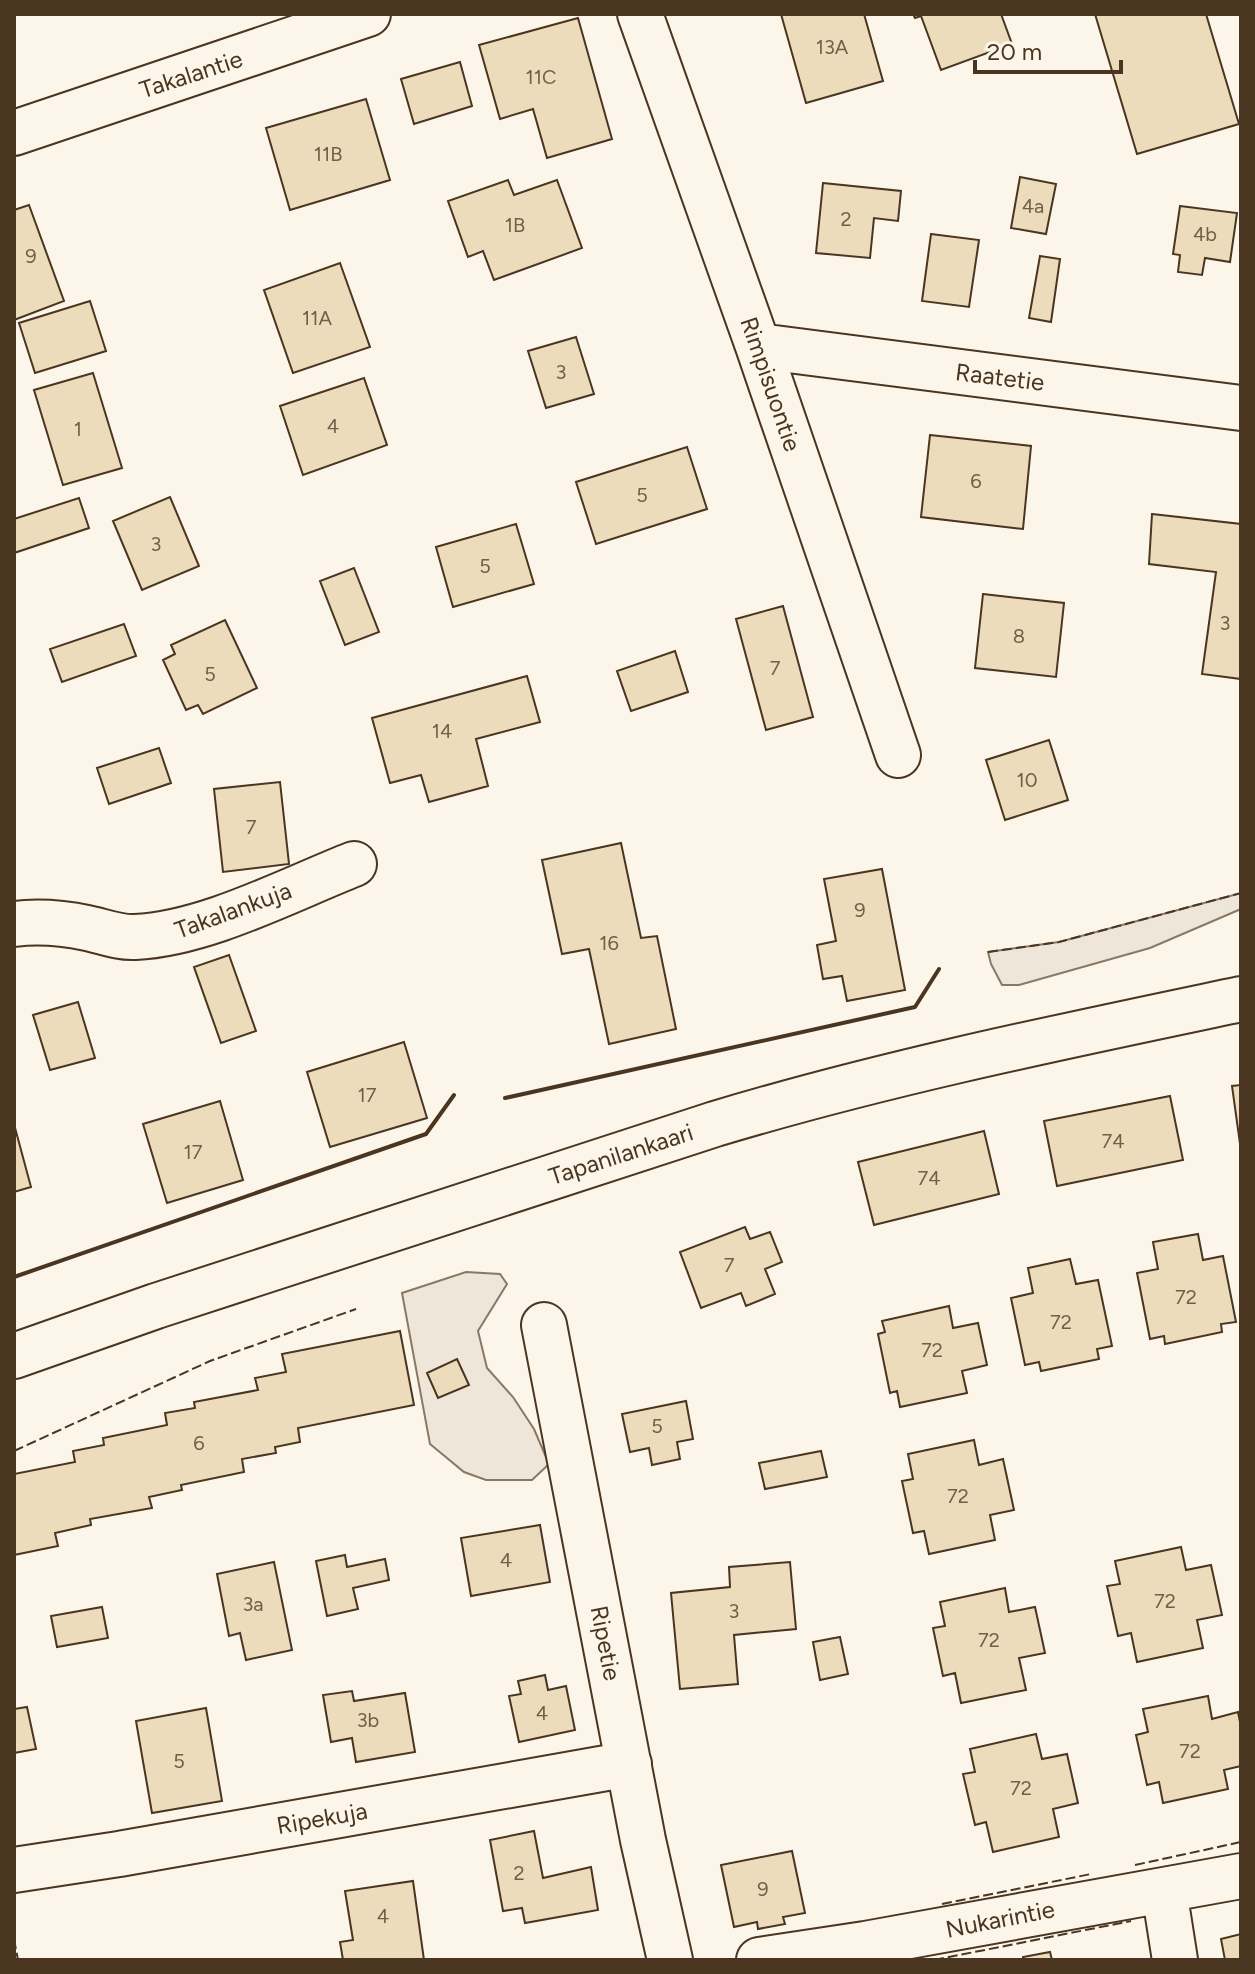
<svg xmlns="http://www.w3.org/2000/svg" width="1255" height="1974" viewBox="0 0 1255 1974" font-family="Figtree,sans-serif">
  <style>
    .green { fill: #ede6d9; stroke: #887966; stroke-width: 2 }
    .building { fill: #ecdcbc; stroke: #4a3520; stroke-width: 2 }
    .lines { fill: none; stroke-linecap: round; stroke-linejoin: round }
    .minor-casing { stroke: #4a3520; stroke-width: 48 }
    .major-casing { stroke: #4a3520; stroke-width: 48 }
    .minor { stroke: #fbf6e9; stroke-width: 44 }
    .major { stroke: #fbf6e9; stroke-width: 44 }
    .fence { stroke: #4a3520; stroke-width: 2; stroke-dasharray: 10 4; stroke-linecap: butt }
    .wall { stroke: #4a3520; stroke-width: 4 }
    .labels { text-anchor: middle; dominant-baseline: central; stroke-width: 6; stroke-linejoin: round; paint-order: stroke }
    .number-label { font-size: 20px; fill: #725f47 }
    .street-label { font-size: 24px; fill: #4a3520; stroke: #fbf6e9 }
  </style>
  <rect width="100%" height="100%" fill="#fbf6e9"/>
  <path class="green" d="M1241 893V909L1150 948 1019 985H1002L991 964 988 952 1059 942Z
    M466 1272 500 1274 507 1284 478 1331 487 1368 513 1397 534 1429 549 1464 532 1480H486L464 1472 430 1444 402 1293Z"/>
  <path class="building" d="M781 14H864L883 81 806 103Z
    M913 14H1001L1012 44 941 70 921 16 915 18Z
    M1095 14H1206L1239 124 1137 154Z
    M578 18 612 139 547 158 533 109 500 119 479 45Z
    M460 62 472 106 414 124 401 79Z
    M366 99 390 180 290 210 266 128Z
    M1020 177 1056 184 1046 234 1011 228Z
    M508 180 514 195 557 180 582 248 494 280 483 251 468 257 448 201Z
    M823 183 901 191 898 221 874 218 870 258 816 253Z
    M29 205 64 301 14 320V210Z
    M1180 206 1237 213 1230 262 1205 258 1202 275 1178 272 1180 255 1173 254Z
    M931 234 979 240 969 307 922 301Z
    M1040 256 1060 259 1051 322 1029 318Z
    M340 263 370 347 293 373 264 290Z
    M90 301 106 351 35 373 19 323Z
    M576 337 594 394 546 408 528 351Z
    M93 373 122 468 63 485 34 390Z
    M364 378 387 445 303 475 280 406Z
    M930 435 1031 446 1023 529 921 517Z
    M687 447 707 509 596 544 576 482Z
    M170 497 199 566 142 590 113 521Z
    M79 498 89 528 14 553V519Z
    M1152 514 1241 524V679L1202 674 1216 572 1149 564Z
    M516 524 534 584 453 607 436 547Z
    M354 568 379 632 345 645 320 581Z
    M983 594 1064 603 1056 677 975 668Z
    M783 606 813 717 766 730 736 619Z
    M225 620 257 688 203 714 198 705 186 710 163 660 175 654 171 645Z
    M124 624 136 656 62 682 50 649Z
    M675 651 688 692 631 711 617 671Z
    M527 676 540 722 476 739 488 786 429 802 421 775 390 783 372 718Z
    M1049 740 1068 800 1005 820 986 760Z
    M159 748 171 783 109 804 97 768Z
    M280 782 289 864 223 872 214 789Z
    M621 843 641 938 657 936 676 1029 609 1044 589 949 562 954 542 860Z
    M882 869 905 990 847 1001 842 976 823 979 817 945 836 941 824 879Z
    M229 955 256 1031 221 1043 194 967Z
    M78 1002 95 1058 50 1070 33 1015Z
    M404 1042 427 1118 330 1147 307 1072Z
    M1241 1085V1151L1232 1086Z
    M1170 1096 1183 1160 1057 1186 1044 1121Z
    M220 1101 243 1180 167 1203 143 1124Z
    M14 1124 31 1187 14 1192Z
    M984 1131 999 1194 874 1225 858 1162Z
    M745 1227 750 1239 770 1232 782 1262 765 1269 775 1294 746 1306 741 1293 701 1308 680 1252Z
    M1198 1234 1203 1260 1223 1256 1236 1322 1221 1324 1222 1332 1165 1344 1164 1336 1150 1339 1137 1273 1158 1269 1153 1242Z
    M1070 1259 1076 1284 1098 1280 1112 1346 1097 1349 1099 1359 1041 1371 1039 1362 1025 1365 1011 1298 1033 1293 1028 1268Z
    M949 1306 953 1328 978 1323 987 1365 962 1371 967 1393 900 1407 897 1391 890 1393 878 1334 885 1332 882 1321Z
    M400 1331 414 1405 298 1428 300 1442 275 1447 276 1453 242 1459 244 1472 181 1485 182 1490 149 1497 152 1508 90 1519 91 1525 55 1533 58 1546 14 1555V1474L75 1462 73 1451 104 1445 103 1438 167 1425 165 1413 195 1408 194 1402 258 1390 255 1378 286 1372 282 1354Z
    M457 1359 469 1385 438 1398 427 1373Z
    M686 1401 693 1439 677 1442 680 1459 652 1465 649 1448 630 1452 622 1414Z
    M974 1440 979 1465 1003 1459 1014 1510 990 1515 995 1540 929 1554 924 1531 913 1533 902 1481 913 1479 908 1454Z
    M821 1451 827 1477 765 1489 759 1463Z
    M540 1525 550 1582 471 1596 461 1538Z
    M1181 1547 1186 1570 1211 1565 1222 1615 1197 1620 1203 1648 1137 1662 1131 1633 1118 1636 1107 1586 1120 1584 1115 1561Z
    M345 1555 347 1567 385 1559 389 1580 353 1588 358 1609 327 1616 316 1561Z
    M274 1562 292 1650 246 1660 240 1633 229 1636 217 1574Z
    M790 1562 796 1629 734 1635 738 1684 680 1689 671 1593 730 1587 729 1567Z
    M1005 1588 1009 1612 1035 1607 1045 1653 1019 1658 1026 1690 961 1703 955 1673 943 1676 933 1628 945 1626 940 1602Z
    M102 1607 108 1638 57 1647 51 1616Z
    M840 1637 848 1674 820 1680 813 1642Z
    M545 1675 548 1690 566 1686 575 1730 519 1742 509 1696 521 1694 518 1681Z
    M352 1691 354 1701 405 1693 415 1752 356 1762 352 1738 331 1742 323 1695Z
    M1208 1696 1212 1719 1238 1712 1241 1727V1766L1224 1770 1228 1789 1163 1803 1159 1782 1147 1785 1136 1735 1148 1732 1143 1709Z
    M27 1707 36 1749 14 1753V1709Z
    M206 1708 222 1801 152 1813 136 1721Z
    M1036 1734 1042 1759 1067 1754 1078 1803 1053 1809 1059 1837 993 1852 986 1822 975 1825 963 1774 975 1772 970 1749Z
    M534 1831 543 1878 591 1867 598 1910 525 1923 522 1908 503 1911 490 1840Z
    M792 1851 805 1913 783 1917 785 1924 758 1929 757 1922 734 1927 721 1865Z
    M413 1881 424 1960H343L340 1942 353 1940 345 1891Z
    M1241 1934V1960H1225L1221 1939Z
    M1050 1952 1052 1960H1023V1957Z"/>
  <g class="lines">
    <defs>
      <path id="minor" d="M640 14 758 346 898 755
        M14 133 368 14
        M758 346 1241 408
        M14 924C38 921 63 923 87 928 102 931 119 938 135 937 205 934 288 890 354 864
        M544 1325 643 1840 670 1960
        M14 1870 119 1854 629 1764
        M1164 1890 1175 1960
        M759 1960 865 1944 1241 1876"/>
      <path id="major" d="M14 1356 156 1306 715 1124C888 1072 1065 1036 1241 999"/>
    </defs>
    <use href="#minor" class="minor-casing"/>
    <use href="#major" class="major-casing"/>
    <use href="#minor" class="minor"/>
    <use href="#major" class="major"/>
    <path class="fence" d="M988 952 1059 942 1241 893
      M14 1451 210 1361 356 1309
      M1135 1865 1241 1842
      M942 1904 1091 1874
      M14 1939 18 1960
      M934 1960 1131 1921"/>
    <path class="wall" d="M505 1098 915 1007 939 969
      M14 1277 426 1134 454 1095"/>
  </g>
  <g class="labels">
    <g class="number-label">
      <text x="832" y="47">13A</text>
      <text x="541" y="77">11C</text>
      <text x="328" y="154">11B</text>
      <text x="1033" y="206">4a</text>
      <text x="846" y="219">2</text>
      <text x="515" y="225">1B</text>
      <text x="1205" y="234">4b</text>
      <text x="31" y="256">9</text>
      <text x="317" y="318">11A</text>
      <text x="561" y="372">3</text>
      <text x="333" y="426">4</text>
      <text x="78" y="429">1</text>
      <text x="976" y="481">6</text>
      <text x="642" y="495">5</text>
      <text x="156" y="544">3</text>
      <text x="485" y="566">5</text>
      <text x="1225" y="623">3</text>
      <text x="1019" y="636">8</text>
      <text x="775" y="668">7</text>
      <text x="210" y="674">5</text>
      <text x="442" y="731">14</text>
      <text x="1027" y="780">10</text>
      <text x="251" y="827">7</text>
      <text x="860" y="910">9</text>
      <text x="609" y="943">16</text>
      <text x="367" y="1095">17</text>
      <text x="1113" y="1141">74</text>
      <text x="193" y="1152">17</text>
      <text x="929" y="1178">74</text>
      <text x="729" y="1265">7</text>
      <text x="1186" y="1297">72</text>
      <text x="1061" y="1322">72</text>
      <text x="932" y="1350">72</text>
      <text x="657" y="1426">5</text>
      <text x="199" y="1443">6</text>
      <text x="958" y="1496">72</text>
      <text x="506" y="1560">4</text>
      <text x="1165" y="1601">72</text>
      <text x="253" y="1604">3a</text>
      <text x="734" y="1611">3</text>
      <text x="989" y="1640">72</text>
      <text x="542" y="1713">4</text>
      <text x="368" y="1720">3b</text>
      <text x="1190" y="1751">72</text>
      <text x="179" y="1761">5</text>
      <text x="1021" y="1788">72</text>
      <text x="519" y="1873">2</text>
      <text x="763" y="1889">9</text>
      <text x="383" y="1916">4</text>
    </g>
    <g class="street-label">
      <text transform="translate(191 74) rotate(-18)">Takalantie</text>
      <text transform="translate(1000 377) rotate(7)">Raatetie</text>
      <text transform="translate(771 384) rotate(71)">Rimpisuontie</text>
      <text transform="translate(233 910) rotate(-20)">Takalankuja</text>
      <text transform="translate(621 1154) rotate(-18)">Tapanilankaari</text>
      <text transform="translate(606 1643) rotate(79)">Ripetie</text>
      <text transform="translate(322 1818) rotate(-10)">Ripekuja</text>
      <text transform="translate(1000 1919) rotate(-11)">Nukarintie</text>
    </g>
  </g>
  <rect width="1255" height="1974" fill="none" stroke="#4a3520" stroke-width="32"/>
  <path d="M975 60v12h146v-12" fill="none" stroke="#4a3520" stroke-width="4"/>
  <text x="987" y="60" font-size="24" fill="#4a3520" stroke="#fbf6e9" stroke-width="6" paint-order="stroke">20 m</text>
</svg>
